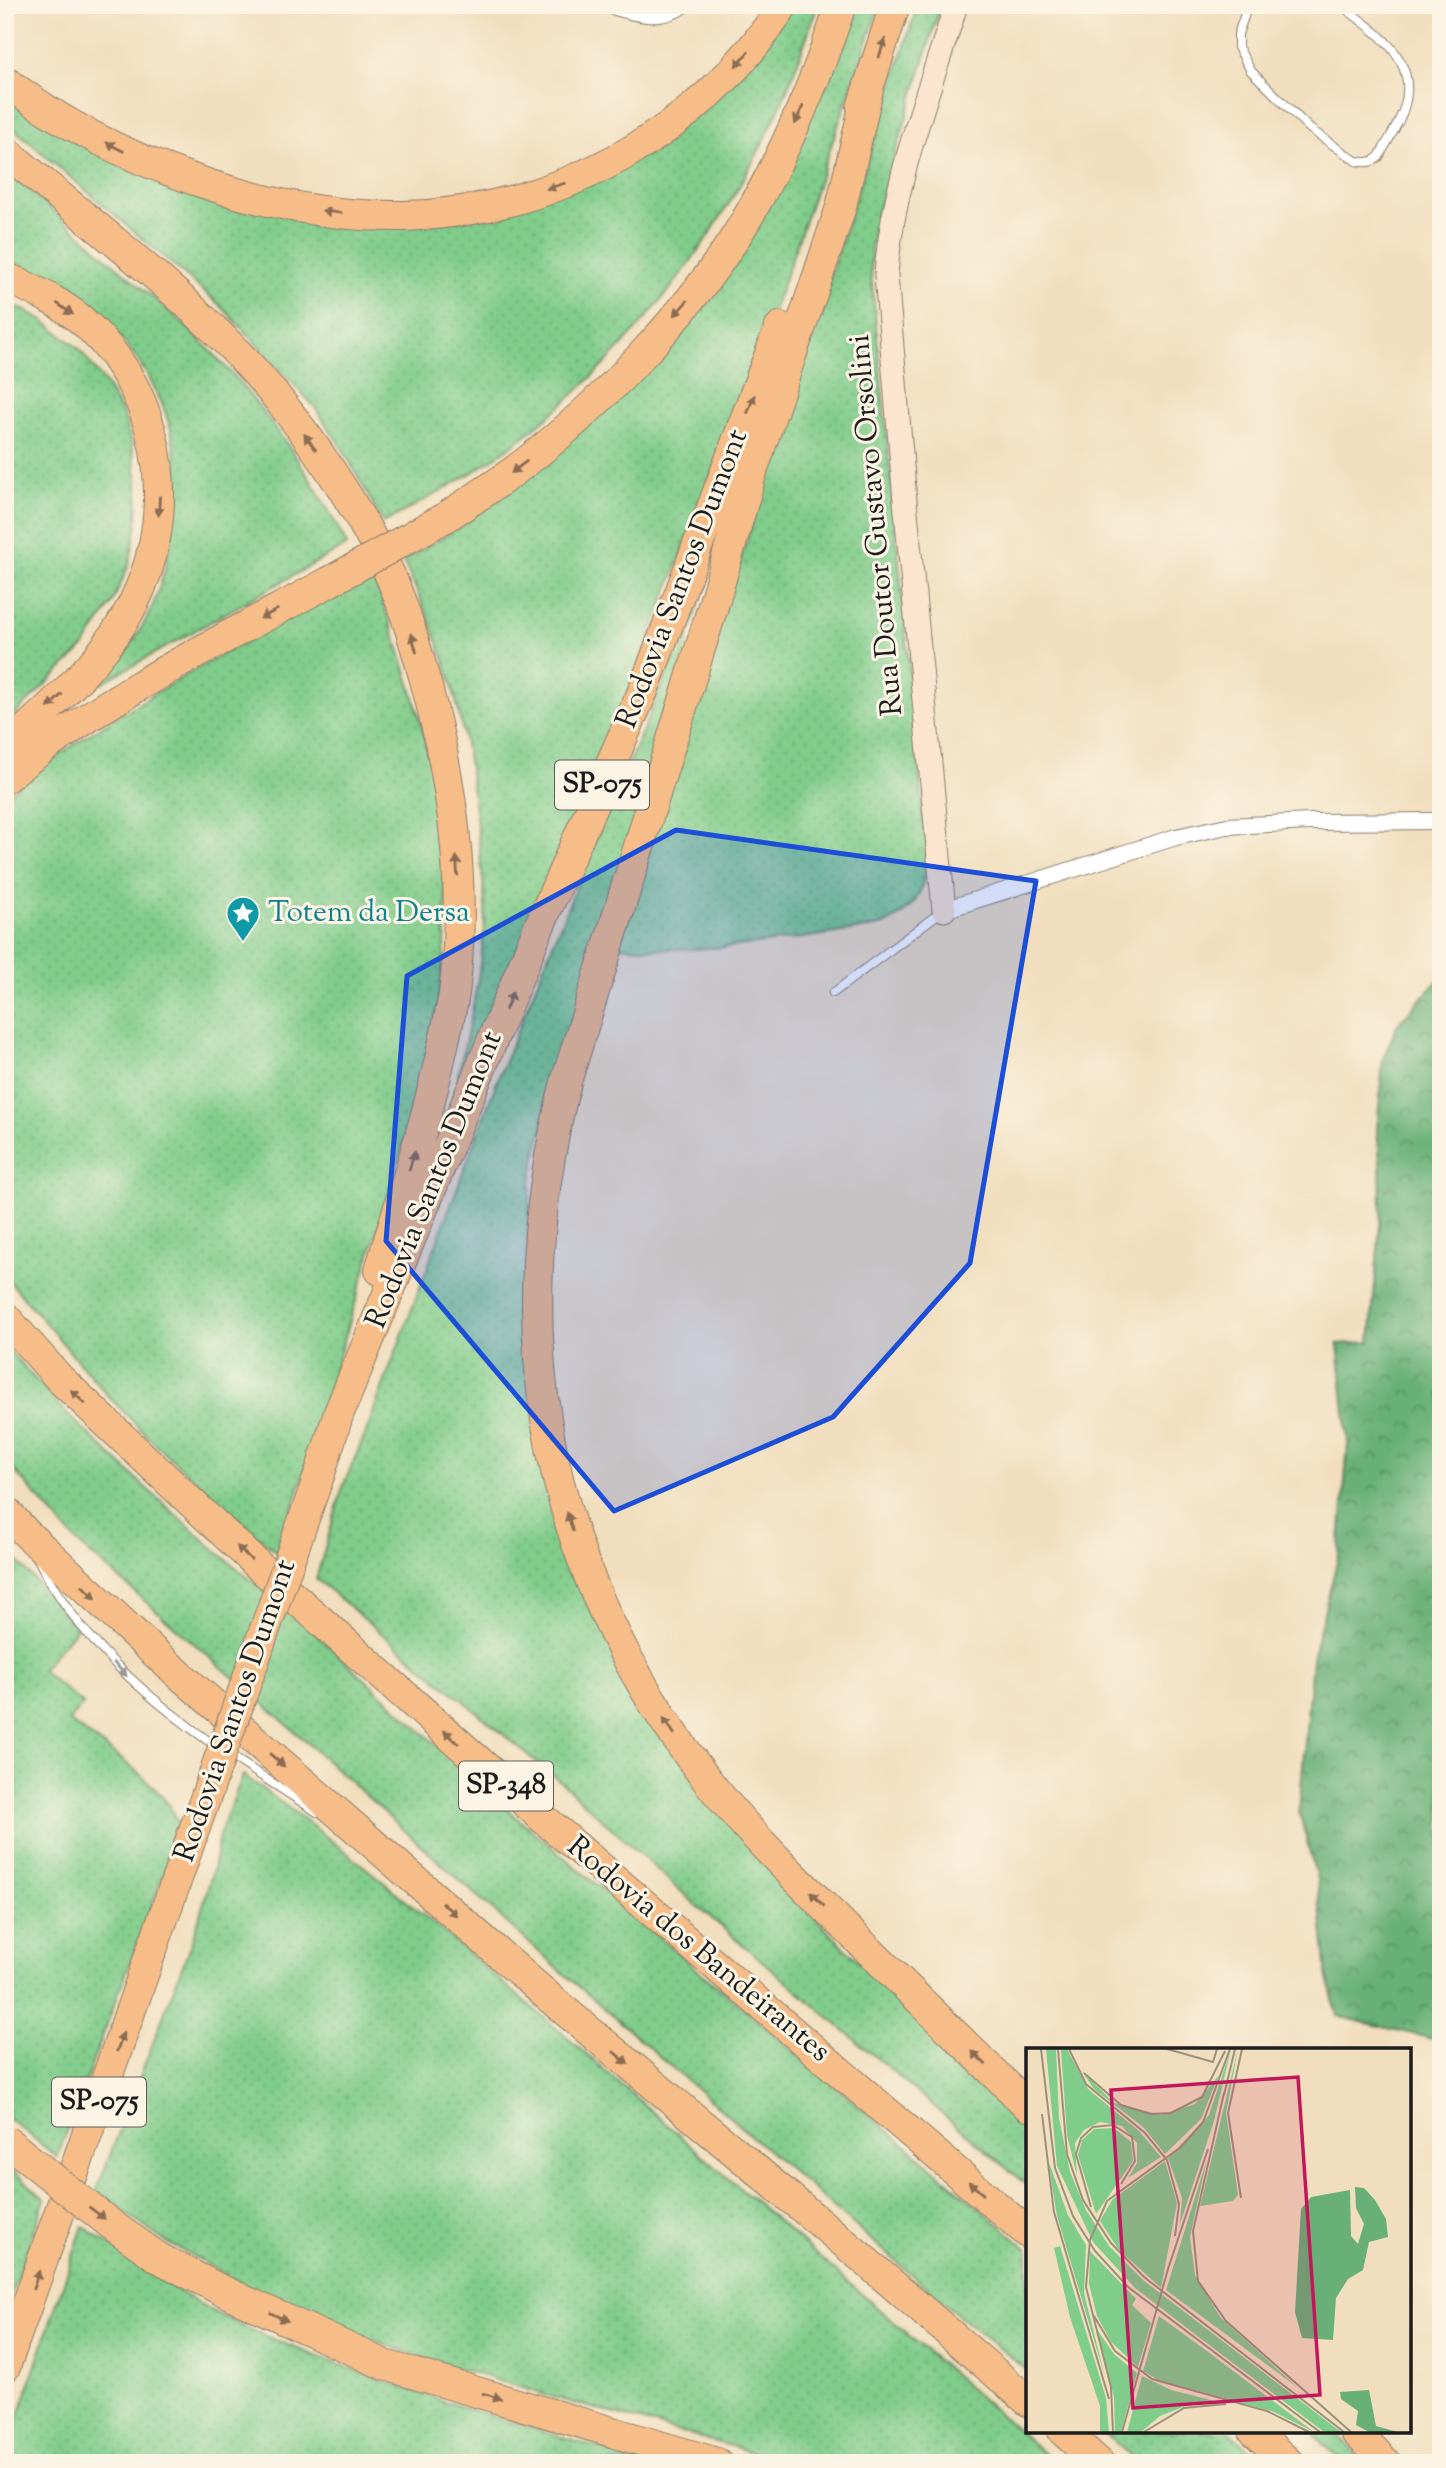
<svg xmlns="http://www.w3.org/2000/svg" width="1446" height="2468" viewBox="0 0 1446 2468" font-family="'Sorts Mill Goudy',serif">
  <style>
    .green { fill: url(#green-dots); stroke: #4e7454; stroke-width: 2 }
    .forest { fill: url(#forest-crowns); stroke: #42664a; stroke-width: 2 }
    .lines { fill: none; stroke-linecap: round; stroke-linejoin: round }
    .lane-casing { stroke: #867d6d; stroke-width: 10 }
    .street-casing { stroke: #867d6d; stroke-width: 18 }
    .secondary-casing { stroke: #867d6d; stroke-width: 25 }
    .highway-casing { stroke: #867d6d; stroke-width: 32 }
    .lane { stroke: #fff; stroke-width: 8 }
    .street { stroke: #fff; stroke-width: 16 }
    .secondary { stroke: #fce5cf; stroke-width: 23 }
    .highway { stroke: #f7bd88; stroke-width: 30 }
    .highway-bridge-casing { stroke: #867d6d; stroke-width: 32; stroke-linecap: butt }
    .highway-bridge { stroke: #f7bd88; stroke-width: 30 }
    .oneway { fill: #8a6c52 }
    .oneway2 { fill: #999 }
    .marked { fill: #1d4ed8; fill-opacity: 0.2; stroke: #1d4ed8; stroke-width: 5; stroke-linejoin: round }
    .labels { text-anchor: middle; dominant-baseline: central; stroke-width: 6; stroke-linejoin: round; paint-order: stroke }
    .shield { fill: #fcf5e5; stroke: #5f5d58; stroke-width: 2 }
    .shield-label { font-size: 28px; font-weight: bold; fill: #1c1c1c }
    .street-label { font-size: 30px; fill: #1c1c1c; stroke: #fcf5e5 }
    .culture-label { font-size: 30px; fill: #0d838f; stroke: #fcf5e5; text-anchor: start }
    .inset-road { fill: none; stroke: #9c907d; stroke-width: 2 }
    .view { fill: #c2185b; fill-opacity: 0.15; stroke: #c2185b; stroke-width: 3.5 }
    .inset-edge { fill: none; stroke: #1c1c1c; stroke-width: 3.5 }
  </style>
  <defs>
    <pattern id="green-dots" width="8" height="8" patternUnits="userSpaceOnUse" patternTransform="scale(1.75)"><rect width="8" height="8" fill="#80cc8b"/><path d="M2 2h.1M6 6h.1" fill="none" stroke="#6eaf77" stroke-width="1.8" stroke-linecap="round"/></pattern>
    <pattern id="forest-crowns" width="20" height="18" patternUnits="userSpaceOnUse" patternTransform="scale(1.75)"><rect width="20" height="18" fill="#68b077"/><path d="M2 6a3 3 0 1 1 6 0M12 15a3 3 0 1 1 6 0" fill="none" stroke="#558e61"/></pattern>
  </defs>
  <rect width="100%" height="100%" fill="#fcf5e5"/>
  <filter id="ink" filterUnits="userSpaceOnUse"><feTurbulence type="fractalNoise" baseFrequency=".0143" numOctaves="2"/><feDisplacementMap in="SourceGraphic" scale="14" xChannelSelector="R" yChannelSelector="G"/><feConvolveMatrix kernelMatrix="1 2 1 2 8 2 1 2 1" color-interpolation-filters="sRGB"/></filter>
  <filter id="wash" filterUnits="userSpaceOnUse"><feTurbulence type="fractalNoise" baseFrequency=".00686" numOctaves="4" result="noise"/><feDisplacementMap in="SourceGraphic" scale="28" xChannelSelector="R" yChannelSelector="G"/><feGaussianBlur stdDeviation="1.57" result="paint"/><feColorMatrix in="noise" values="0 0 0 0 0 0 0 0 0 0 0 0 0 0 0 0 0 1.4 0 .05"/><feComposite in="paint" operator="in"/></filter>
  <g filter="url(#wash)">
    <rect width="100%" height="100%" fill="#f1debe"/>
    <path class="green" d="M795 5H818C806 38 795 72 781 104 721 240 616 374 493 459 458 483 421 502 383 523L345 453 314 406 222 307 5 121V93L312 219 589 184Z
      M855 5H880L778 298 636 674 465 1073 458 1075C470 1023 482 971 485 917 486 892 481 868 479 843 473 790 466 736 452 685 440 642 422 601 403 561L459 528 512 489 620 397 828 83Z
      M918 5H941L877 213 871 245V274L927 851C923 892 921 907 881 926 795 939 707 956 619 946L827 285Z
      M5 169C47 205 88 242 130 278 150 295 171 312 190 330 254 392 307 466 347 545L84 693C105 672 128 652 143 625 160 595 169 557 173 523 176 491 179 454 169 423 152 369 110 317 63 286 45 274 25 267 5 259Z
      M5 300 44 321 78 348 103 380 124 416 133 452 138 492 137 525 129 565 112 603 84 647 5 724Z
      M373 577C415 685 446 794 446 911 446 1020 409 1127 377 1231 345 1339 312 1447 279 1555L159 1448 109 1397 5 1276V797C41 765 82 738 123 713 204 662 287 618 373 577Z
      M704 588 544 1120 531 1180 523 1301 525 1358 585 1599 822 1925 1028 2128V2186L696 1905 560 1781 316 1579 343 1486 364 1437 499 1076 590 853Z
      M5 1346 66 1413 145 1487 222 1556 306 1625 500 1803 1028 2249V2371L950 2308 555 1966 272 1711 78 1543 5 1460Z
      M5 1547 77 1628 41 1670 83 1704 69 1721C104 1748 170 1786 180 1830L57 2157 5 2115Z
      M243 1775C356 1854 458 1945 563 2034 728 2176 892 2319 1055 2463H784L738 2448 542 2394 414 2355 337 2326 262 2294 161 2239 96 2192 195 1933 214 1866 219 1836Z
      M5 2164 45 2199 5 2312Z
      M83 2226C130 2259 178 2295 230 2320 265 2337 302 2351 338 2364 441 2403 546 2433 651 2463H5V2456Z
      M1101 2431H1229L1264 2463H1140Z
      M1311 2431H1334L1364 2463H1343Z"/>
    <path class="forest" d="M1441 977V2041L1337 2016 1327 1974 1317 1879 1299 1812 1312 1659 1339 1554 1348 1443 1338 1344 1370 1342 1381 1213 1380 1160 1377 1130 1383 1059 1397 1025Z"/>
  </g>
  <g filter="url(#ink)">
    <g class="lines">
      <defs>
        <path id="lane" d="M1248 5 1238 34V47L1251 71 1310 129 1356 161C1366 163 1371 163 1379 157 1387 141 1399 125 1404 108 1420 58 1375 32 1341 5
          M833 993 942 911
          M39 1561C78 1639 147 1698 217 1747
          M228 1754 317 1812"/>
        <path id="street" d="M609 5C633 13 661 21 683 5
          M944 910 1176 837 1227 826 1311 822 1441 821"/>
        <path id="secondary" d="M944 910 905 501 886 275C892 183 929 93 956 5"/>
        <path id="highway" d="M5 81C111 162 272 219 405 216 555 212 703 133 783 5
          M868 90 841 207 750 478 711 613 566 1082C501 1337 545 1571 707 1780 749 1834 799 1881 847 1929 907 1988 967 2047 1028 2106
          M862 107 895 5
          M5 151C102 233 208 309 287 410 325 459 364 519 390 575 405 609 415 644 425 680 453 782 467 888 454 994 451 1011 447 1028 443 1045 427 1121 402 1195 380 1270
          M5 277C34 290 65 304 88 326 168 401 181 527 124 620 94 671 47 708 5 749
          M446 517C465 505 484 492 503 479 592 416 694 309 749 215 787 149 817 77 841 5
          M5 778C102 698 218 642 329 582
          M5 1317 60 1379 259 1566 545 1820 1028 2233
          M320 1473 338 1415 538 929 643 691 780 327
          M5 1510 26 1533 165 1662 558 2005 854 2251 1028 2401
          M217 2288 385 2365 717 2463
          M5 2367 192 1836
          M1063 2431 1099 2463
          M1254 2431 1289 2463
          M1355 2431 1386 2463"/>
      </defs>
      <use href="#lane" class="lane-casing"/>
      <use href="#street" class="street-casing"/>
      <use href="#secondary" class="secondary-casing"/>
      <use href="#highway" class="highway-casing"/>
      <use href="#lane" class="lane"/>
      <use href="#street" class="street"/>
      <use href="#secondary" class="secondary"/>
      <use href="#highway" class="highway"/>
      <defs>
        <path id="highway-bridge" d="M329 582 446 517
          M192 1836 320 1473
          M5 2140 112 2225 159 2258 217 2288"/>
      </defs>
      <use href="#highway-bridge" class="highway-bridge-casing"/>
      <use href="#highway-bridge" class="highway-bridge"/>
    </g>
    <defs><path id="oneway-solid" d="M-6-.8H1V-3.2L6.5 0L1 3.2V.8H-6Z" transform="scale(1.75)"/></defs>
    <g class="oneway">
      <use href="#oneway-solid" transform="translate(882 48) rotate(-72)"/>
      <use href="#oneway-solid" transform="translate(742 59) rotate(131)"/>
      <use href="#oneway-solid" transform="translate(799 115) rotate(114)"/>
      <use href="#oneway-solid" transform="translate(115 147) rotate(-153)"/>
      <use href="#oneway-solid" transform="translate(556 186) rotate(162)"/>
      <use href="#oneway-solid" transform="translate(332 212) rotate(-173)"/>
      <use href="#oneway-solid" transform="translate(681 308) rotate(131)"/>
      <use href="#oneway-solid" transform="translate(65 309) rotate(35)"/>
      <use href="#oneway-solid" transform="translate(751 404) rotate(-69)"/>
      <use href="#oneway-solid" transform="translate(310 442) rotate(-126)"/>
      <use href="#oneway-solid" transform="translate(519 467) rotate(142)"/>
      <use href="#oneway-solid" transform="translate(159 506) rotate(93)"/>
      <use href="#oneway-solid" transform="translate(269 614) rotate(152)"/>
      <use href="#oneway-solid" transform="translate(414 643) rotate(-105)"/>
      <use href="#oneway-solid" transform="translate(55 701) rotate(136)"/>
      <use href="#oneway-solid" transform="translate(457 866) rotate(-93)"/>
      <use href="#oneway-solid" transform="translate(509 1001) rotate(-68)"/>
      <use href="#oneway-solid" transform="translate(412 1161) rotate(-73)"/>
      <use href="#oneway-solid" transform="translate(78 1397) rotate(-136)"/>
      <use href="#oneway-solid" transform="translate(570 1522) rotate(-107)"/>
      <use href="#oneway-solid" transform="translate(244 1553) rotate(-137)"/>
      <use href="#oneway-solid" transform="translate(89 1592) rotate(43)"/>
      <use href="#oneway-solid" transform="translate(669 1726) rotate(-124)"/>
      <use href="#oneway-solid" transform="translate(451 1737) rotate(-138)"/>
      <use href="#oneway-solid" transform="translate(277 1760) rotate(41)"/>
      <use href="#oneway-solid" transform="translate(817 1899) rotate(-135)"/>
      <use href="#oneway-solid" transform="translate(449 1909) rotate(41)"/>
      <use href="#oneway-solid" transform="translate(120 2042) rotate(-71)"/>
      <use href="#oneway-solid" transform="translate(621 2058) rotate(40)"/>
      <use href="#oneway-solid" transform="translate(979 2058) rotate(-136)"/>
      <use href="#oneway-solid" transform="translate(976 2188) rotate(-139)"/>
      <use href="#oneway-solid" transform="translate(97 2213) rotate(37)"/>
      <use href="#oneway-solid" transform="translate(36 2280) rotate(-71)"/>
      <use href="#oneway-solid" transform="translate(279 2317) rotate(25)"/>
      <use href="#oneway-solid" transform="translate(492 2396) rotate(16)"/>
    </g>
    <use class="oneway2" href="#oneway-solid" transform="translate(120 1669) rotate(46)"/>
  </g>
  <path class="marked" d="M676 830 1036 881 970 1263 833 1417 614 1511 386 1241 407 976Z"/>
  <defs>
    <symbol id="sight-pin" viewBox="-11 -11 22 30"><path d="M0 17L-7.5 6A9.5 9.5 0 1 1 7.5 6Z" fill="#0f9aa8" stroke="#fcf5e5"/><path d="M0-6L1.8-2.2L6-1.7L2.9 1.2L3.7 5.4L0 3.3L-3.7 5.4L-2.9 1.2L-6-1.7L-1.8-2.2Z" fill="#fff"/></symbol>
  </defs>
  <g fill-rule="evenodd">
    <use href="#sight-pin" x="224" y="894" width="38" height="52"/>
  </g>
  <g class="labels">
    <g class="shield">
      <rect x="555" y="760.5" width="94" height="49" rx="5"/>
      <rect x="459" y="1761.5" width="94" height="49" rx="5"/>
      <rect x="52" y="2077.5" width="94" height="49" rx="5"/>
    </g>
    <g class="shield-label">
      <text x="602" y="785">SP-075</text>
      <text x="506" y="1786">SP-348</text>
      <text x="99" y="2102">SP-075</text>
    </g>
    <g class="street-label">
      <text transform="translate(877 525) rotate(-95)">Rua Doutor Gustavo Orsolini</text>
      <text transform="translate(683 579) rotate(-69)">Rodovia Santos Dumont</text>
      <text transform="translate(435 1180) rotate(-68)">Rodovia Santos Dumont</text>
      <text transform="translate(236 1711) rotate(-71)">Rodovia Santos Dumont</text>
      <text transform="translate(698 1950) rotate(40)">Rodovia dos Bandeirantes</text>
    </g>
    <g class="culture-label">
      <text x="268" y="913">Totem da Dersa</text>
    </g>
  </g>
  <g transform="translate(1026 2048)">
    <rect width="385" height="385" fill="#f1debe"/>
    <path d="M20 1H30L33 70 44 124 60 162 83 198 117 232 315 384H298L174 290 109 240 67 194 31 118ZM35 1H41L62 41 113 83 135 109 102 130 111 115V95L96 78 74 74 58 82 49 95 51 128 41 87ZM205 1 188 73 154 176 156 150 142 110 183 67ZM212 1 200 65 212 147 207 153 174 158ZM55 22 88 55 135 67 169 56 193 27 175 71 139 106 117 79 68 41ZM88 80 105 94 107 113 70 166 52 107 56 92 68 81ZM181 111 164 189 169 227 194 269 271 339 140 242ZM22 112 42 167 60 197 58 245 79 329 31 168ZM139 113 151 155 135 240 93 202 74 173 86 152ZM34 198 80 350 83 384H74V358L44 269 28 200ZM64 203 110 251 106 257 125 275 112 319 85 294 71 268 63 236ZM133 268 185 306 288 384 246 363 132 332 117 323ZM70 280 88 306 111 325 95 384H89L88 349ZM116 328 145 342 193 354 159 358 134 368 115 384H101Z" fill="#80cc8b"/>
    <path d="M329 139 338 140 349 152 360 171 362 189 343 194 337 222 322 231 310 250 307 292 276 290 269 264 275 161 285 149 324 142 325 188 332 196 338 176 330 160ZM343 342 350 378 372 384H343L330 377 332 363 315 351 314 344Z" fill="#68b077"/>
    <path class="inset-road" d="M15 1 29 120 47 168 69 203 102 239 294 384M32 1 41 106 57 152 85 195 118 229 318 384M43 1 60 36 119 85 141 112 153 156 149 188M141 1 187 14 191 1M58 25 95 57 125 66 145 65 176 49 199 3M198 45 167 183 172 233 200 273 325 384M198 47 209 1M16 66 28 164 83 351M215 150 202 65 216 1M65 159 50 106 55 90 67 79 87 77 106 89 109 113 95 136M68 268 89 303 126 331 241 363 283 384M87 384 85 339 60 239 64 192 81 153 155 99 177 74 204 1M96 384 142 221 182 101M118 384 158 360 200 356"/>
    <path class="view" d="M272 29 294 347 107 360 85 42Z"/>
    <rect width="385" height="385" class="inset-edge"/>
  </g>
  <rect width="1446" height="2468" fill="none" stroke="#fcf5e5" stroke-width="28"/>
</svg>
